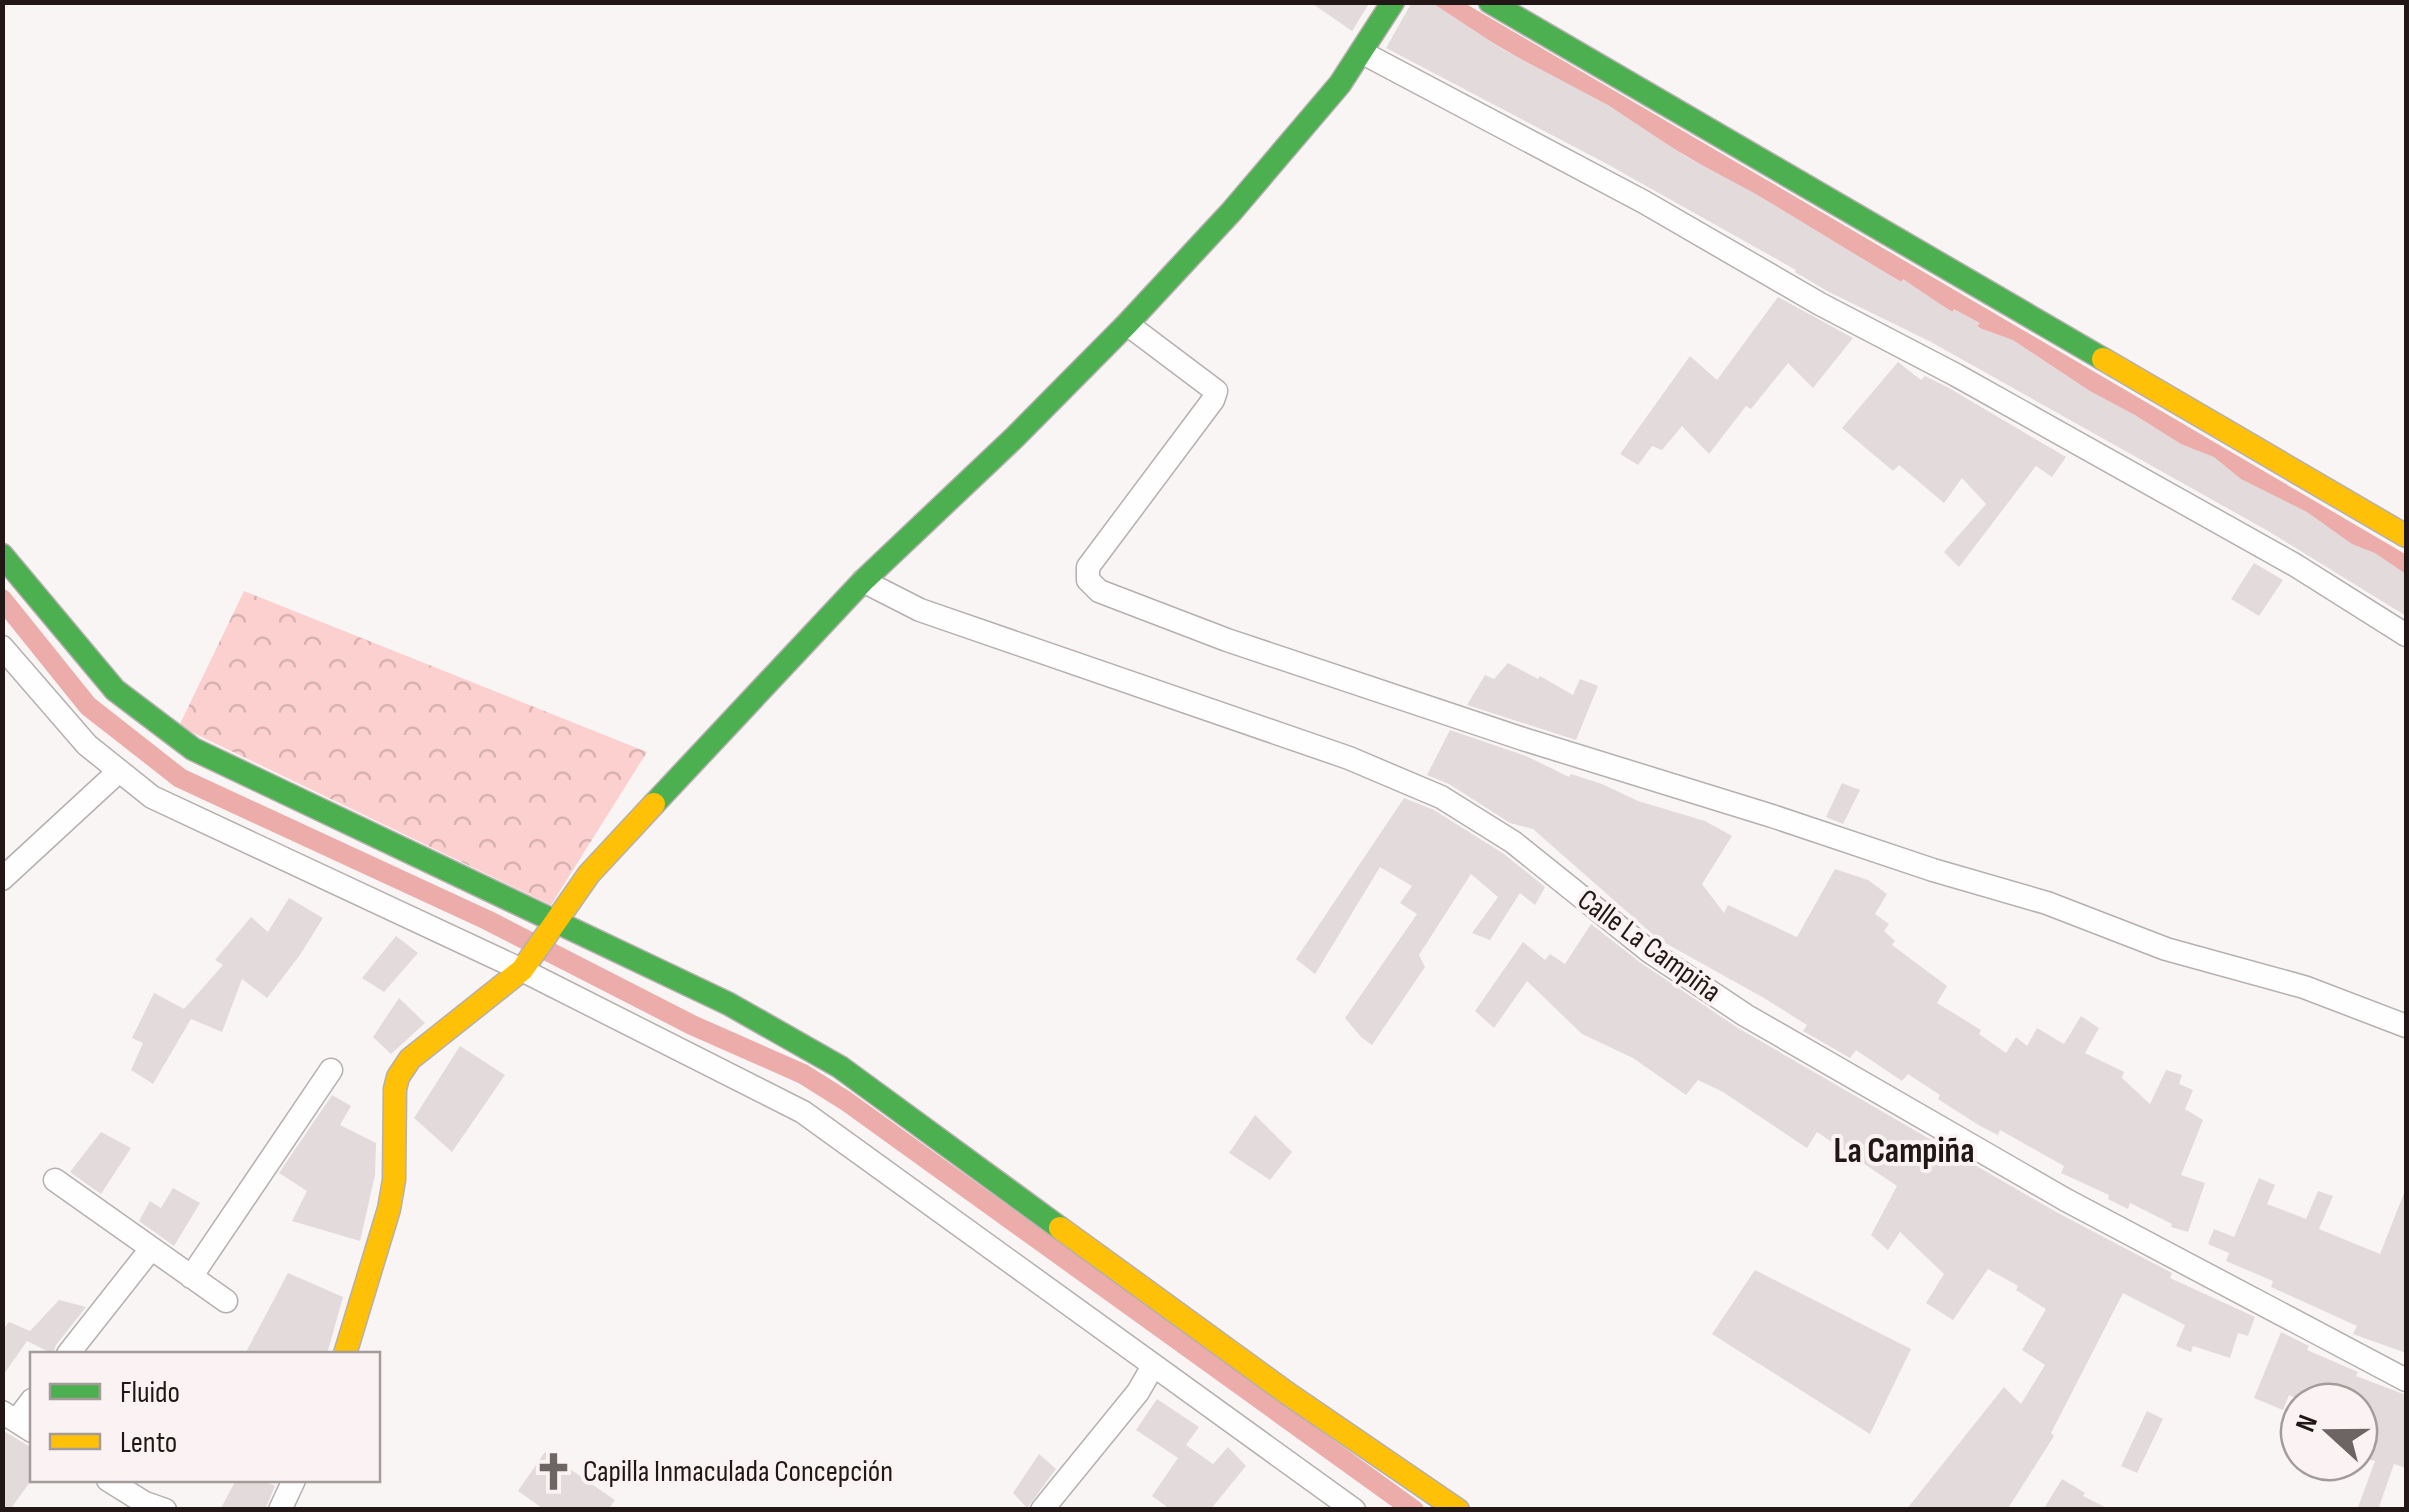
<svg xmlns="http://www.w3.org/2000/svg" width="2409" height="1512" viewBox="0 0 2409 1512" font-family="'Sofia Sans Condensed',sans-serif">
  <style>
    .forest { fill: url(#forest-crowns) }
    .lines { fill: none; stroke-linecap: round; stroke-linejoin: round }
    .canal { stroke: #ecacaa; stroke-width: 20 }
    .building { fill: #e3dbdb }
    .street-casing { stroke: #b6afaf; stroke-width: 25 }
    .fast-casing { stroke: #b6afaf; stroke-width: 25 }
    .slow-casing { stroke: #b6afaf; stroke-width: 25 }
    .street { stroke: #fefefe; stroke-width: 22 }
    .fast { stroke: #4caf50; stroke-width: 22 }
    .slow { stroke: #ffc107; stroke-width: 22 }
    .labels { text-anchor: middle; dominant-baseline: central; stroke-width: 8; stroke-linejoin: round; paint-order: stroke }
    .street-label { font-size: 30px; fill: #221616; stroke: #fbf3f3 }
    .poi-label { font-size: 30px; fill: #221616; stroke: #fbf3f3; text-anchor: start }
    .quarter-label { font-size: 35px; font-weight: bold; fill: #221616; stroke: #fbf3f3 }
  </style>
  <defs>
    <pattern id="forest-crowns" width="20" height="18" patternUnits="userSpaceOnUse" patternTransform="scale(2.5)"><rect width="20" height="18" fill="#fbd0cf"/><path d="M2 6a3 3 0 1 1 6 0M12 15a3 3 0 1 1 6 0" fill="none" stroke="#d7b2b1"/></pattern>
  </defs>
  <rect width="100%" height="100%" fill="#f9f5f5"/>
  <path class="forest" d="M244 591 647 752 551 905 179 726Z"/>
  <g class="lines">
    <path class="canal" d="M1443 2 2406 566
      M2 599 88 706 180 778 487 920 692 1025 803 1074 846 1101 1414 1510"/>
  </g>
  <path class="building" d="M1310 2H1370L1352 31Z
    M1412 2H1431L1504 50 1608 105 1685 156 1756 194 1901 282 1903 279 1952 312 1954 309 1980 323 1977 327 2013 340 2090 391 2135 415 2181 444 2214 457 2241 479 2307 512 2352 544 2375 553 2406 574V616L2268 531 1931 342 1827 291 1795 272 1796 270 1607 164 1386 48Z
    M1778 297 1853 338 1813 388 1788 363 1751 409 1746 406 1709 454 1682 426 1662 450 1652 446 1638 465 1620 454 1690 356 1717 380Z
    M1898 362 1921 380 1925 376 1949 388 2066 457 2052 477 2036 466 1959 567 1944 552 1986 504 1962 478 1944 503 1899 465 1893 471 1842 428Z
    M2254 563 2283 580 2259 616 2231 599Z
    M1508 663 1538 679 1540 676 1573 695 1580 679 1598 686 1576 740 1467 705 1485 675 1494 679Z
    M1450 730 1526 756 1569 777 1571 774 1602 784 1638 801 1705 821 1732 836 1702 884 1724 913 1728 905 1797 937 1835 869 1868 880 1887 894 1875 914 1889 924 1884 931 1895 941 1892 945 1947 986 1937 1003 1981 1030 1979 1034 2006 1053 2016 1037 2027 1046 2037 1028 2064 1044 2081 1016 2099 1028 2085 1053 2124 1072 2122 1078 2150 1104 2166 1070 2182 1075 2179 1084 2193 1090 2185 1109 2203 1120 2181 1175 2205 1183 2188 1232 2171 1227 2172 1224 2130 1203 2128 1209 2108 1199 2109 1195 2061 1173 2064 1166 2000 1130 1998 1135 1980 1126 1938 1099 1940 1095 1908 1074 1902 1081 1856 1050 1850 1058 1803 1031 1807 1025 1764 998 1658 939 1533 829 1510 823 1449 784 1427 775Z
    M1842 783 1860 790 1843 824 1826 817Z
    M1404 798 1434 810 1504 854 1545 887 1535 905 1520 893 1490 940 1472 933 1498 897 1471 874 1419 955 1425 967 1372 1045 1361 1037 1345 1018 1417 914 1400 903 1412 886 1380 867 1315 974 1296 959Z
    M289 898 323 918 300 955 267 998 242 979 222 1032 191 1019 153 1084 131 1070 143 1043 132 1038 154 993 184 1009 223 965 215 960 251 917 268 932Z
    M1591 924 1641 963 1738 1028 2058 1213 2172 1273 2170 1278 2255 1317 2248 1336 2238 1333 2230 1358 2193 1346 2191 1352 2176 1346 2185 1325 2123 1293 2051 1433 2054 1436 2007 1510H1906L2004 1387 2021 1404 2045 1365 2022 1350 2046 1309 2016 1290 2018 1286 1988 1269 1953 1320 1926 1303 1944 1274 1900 1232 1888 1250 1871 1235 1897 1186 1817 1132 1807 1148 1723 1092 1698 1080 1686 1095 1633 1058 1582 1034 1527 981 1494 1028 1475 1011 1523 942 1545 960 1550 954 1565 964Z
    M396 936 418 953 384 992 362 978Z
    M399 998 425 1023 391 1054 373 1037Z
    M460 1046 505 1075 452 1152 414 1118Z
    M332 1095 351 1106 340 1125 376 1143 375 1175 360 1241 292 1221 307 1191 279 1173Z
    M1255 1115 1292 1152 1270 1180 1229 1153Z
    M101 1132 131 1148 101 1194 70 1172Z
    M2259 1178 2275 1185 2267 1204 2306 1219 2318 1191 2333 1196 2319 1229 2380 1254 2406 1188V1353L2353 1334 2357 1326 2271 1287 2273 1281 2226 1261 2229 1253 2208 1244 2214 1229 2234 1237Z
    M173 1188 200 1203 174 1246 139 1221 150 1201 161 1208Z
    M1755 1270 1911 1349 1870 1434 1712 1334Z
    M288 1273 343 1297 327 1354H245Z
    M59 1300 86 1307 56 1345 53 1354 27 1341 2 1377V1331L9 1322 30 1331Z
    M2281 1332 2309 1346 2307 1350 2358 1372 2356 1376 2406 1395V1468L2394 1464 2378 1510H2357L2375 1461 2368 1459 2375 1439 2360 1433 2366 1417 2359 1415V1402H2306L2289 1395 2283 1410 2254 1398Z
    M1157 1399 1199 1427 1186 1445 1213 1464 1228 1447 1246 1466 1210 1510H1171L1152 1496 1178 1458 1136 1430Z
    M2147 1411 2163 1419 2137 1473 2121 1466Z
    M2 1430 32 1448V1479L10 1510H2Z
    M545 1452 615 1500 608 1510H545L518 1491Z
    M1039 1454 1056 1469 1027 1508 1013 1493Z
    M2062 1479 2085 1493 2083 1496 2111 1510H2043Z
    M236 1480H262L275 1486 265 1510H220Z"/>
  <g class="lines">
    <defs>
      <path id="street" d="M1363 53 1644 202 1820 304 1956 375 2295 565 2406 635
        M1127 324 1216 391 1213 400 1088 567V580L1099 591 1227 640 1523 739 1772 816 1933 870 2047 903 2166 949 2304 987 2406 1026
        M863 581 920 610 1349 758 1441 797 1513 842 1649 951 1745 1015 2066 1200 2406 1380
        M2 647 87 745 152 797 522 970 803 1112 1354 1510
        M2 879 119 771
        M55 1180 226 1301
        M191 1277 331 1070
        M68 1354 150 1250
        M2 1412 32 1431
        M17 1420 32 1400
        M108 1480 145 1503 165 1510
        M280 1510 294 1480
        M1042 1510 1138 1392 1153 1366"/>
      <path id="fast" d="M1490 2 2103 359
        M2 555 115 690 193 749 729 1004 840 1067 1060 1228
        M654 804 863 581 1015 437 1127 324 1232 211 1340 84 1393 2"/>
      <path id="slow" d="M2103 359 2406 536
        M1060 1228 1287 1393 1458 1510
        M345 1354 389 1209 394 1180 395 1089 398 1077 410 1059 522 970 589 874 654 804"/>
    </defs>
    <use href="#street" class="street-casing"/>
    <use href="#fast" class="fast-casing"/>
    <use href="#slow" class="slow-casing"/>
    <use href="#street" class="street"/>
    <use href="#fast" class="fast"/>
    <use href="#slow" class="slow"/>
  </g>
  <defs>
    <symbol id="church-bare" viewBox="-9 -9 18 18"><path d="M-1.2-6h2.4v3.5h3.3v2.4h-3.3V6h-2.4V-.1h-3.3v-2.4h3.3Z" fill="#6d6464" stroke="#fbf3f3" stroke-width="2.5" paint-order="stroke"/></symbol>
  </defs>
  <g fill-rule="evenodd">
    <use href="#church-bare" x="526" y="1444" width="55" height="55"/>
  </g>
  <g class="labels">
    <g class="street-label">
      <text transform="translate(1649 946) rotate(36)">Calle La Campiña</text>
    </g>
    <g class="poi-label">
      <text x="583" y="1472">Capilla Inmaculada Concepción</text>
    </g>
    <g class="quarter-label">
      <text x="1904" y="1151">La Campiña</text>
    </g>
  </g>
  <rect width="2409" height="1512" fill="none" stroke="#221616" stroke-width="10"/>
  <rect x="30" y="1352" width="350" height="130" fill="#fbf3f3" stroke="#a49b9b" stroke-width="2.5"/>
  <rect x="50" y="1384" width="50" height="15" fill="#4caf50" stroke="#a49b9b" stroke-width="2.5"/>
  <text x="120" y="1402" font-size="30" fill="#221616">Fluido</text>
  <rect x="50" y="1434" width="50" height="15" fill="#ffc107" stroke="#a49b9b" stroke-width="2.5"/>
  <text x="120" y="1452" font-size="30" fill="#221616">Lento</text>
  <g transform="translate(2329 1432) rotate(291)"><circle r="48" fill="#fbf3f3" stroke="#a49b9b" stroke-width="2.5"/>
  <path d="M0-8L18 38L0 25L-18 38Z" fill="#6d6464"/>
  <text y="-15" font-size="28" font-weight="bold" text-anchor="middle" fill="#221616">N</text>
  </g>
</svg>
